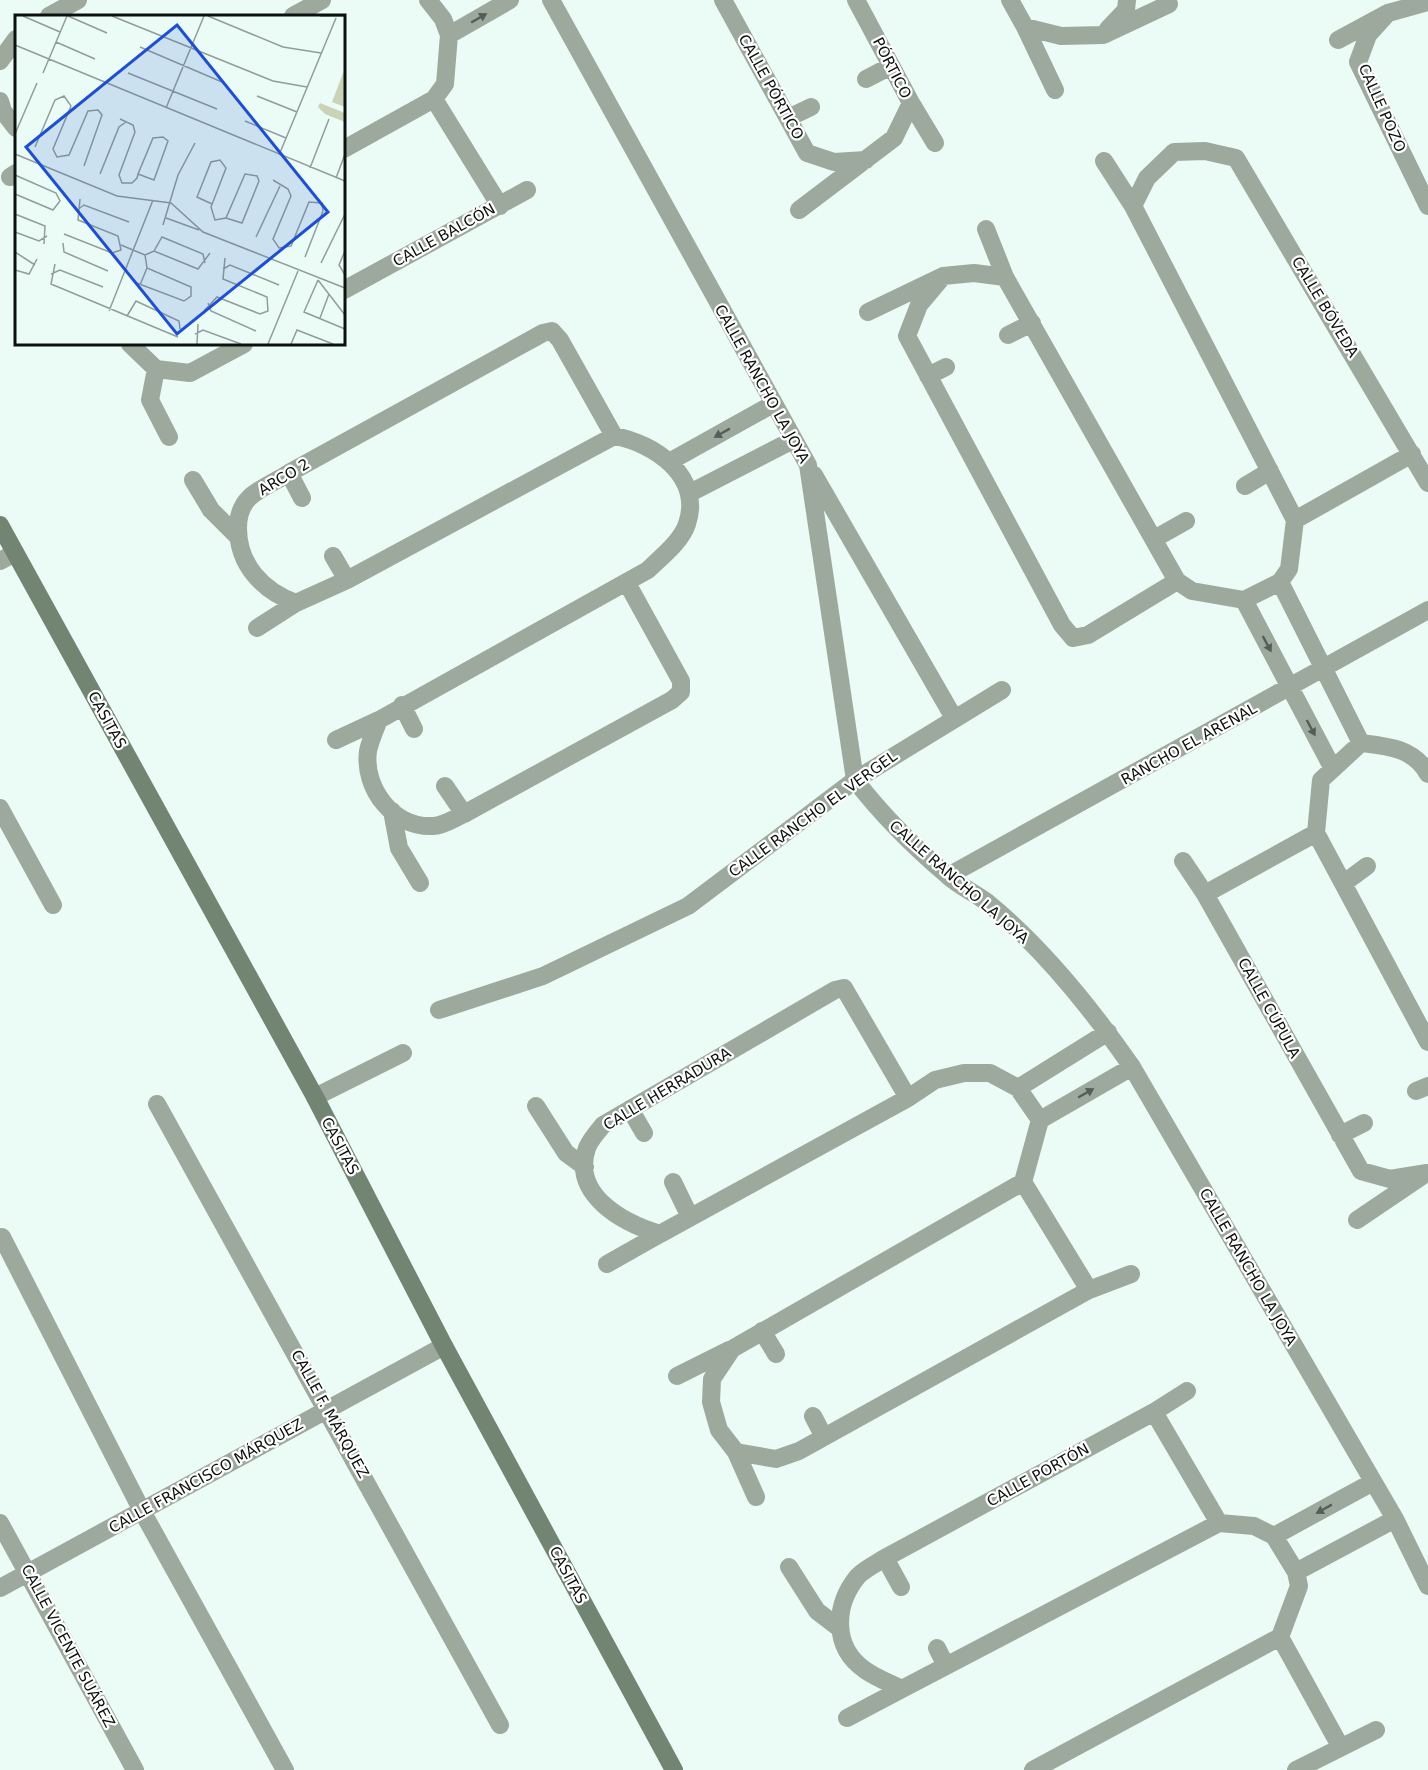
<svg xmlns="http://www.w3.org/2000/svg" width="1428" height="1770" viewBox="0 0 1428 1770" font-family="'DejaVu Sans',sans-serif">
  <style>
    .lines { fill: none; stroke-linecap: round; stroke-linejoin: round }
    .street { stroke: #9da99d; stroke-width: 18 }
    .secondary { stroke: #728472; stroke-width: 18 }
    .oneway { fill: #545d56 }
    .labels { text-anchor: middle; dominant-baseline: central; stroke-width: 4.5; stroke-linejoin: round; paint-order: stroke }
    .street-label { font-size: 15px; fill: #0c110f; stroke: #fff }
    .inset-road { fill: none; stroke: #929d99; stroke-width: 1.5 }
    .view { fill: #1d4ed8; fill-opacity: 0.15; stroke: #1d4ed8; stroke-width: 3 }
    .inset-edge { fill: none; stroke: #0c110f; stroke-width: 3 }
  </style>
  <rect width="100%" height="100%" fill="#ebfbf5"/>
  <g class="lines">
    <path class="street" d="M551 0 808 465 855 780C882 815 913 846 947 875 959 886 975 893 988 903 1044 949 1091 1008 1132 1067L1395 1519 1428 1586
      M723 0 807 153 834 162 866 160
      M1010 0 1025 27 1061 36 1103 35 1169 4
      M1388 13 1368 35 1358 62 1428 206
      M49 16 78 0
      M293 16 322 0
      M1025 27 1055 90
      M1108 29 1126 10 1127 0
      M449 35 510 0
      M1338 40 1388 13 1428 2
      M0 61 16 39
      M866 79 891 66
      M434 99 500 206
      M0 101 3 111 16 128
      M911 103 935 143
      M788 118 811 107
      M344 149 434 99 445 84 449 35 443 19 428 0
      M1104 161 1133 206
      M10 177 16 173
      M799 210 894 138 911 103 856 0
      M986 229 1005 277
      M940 280 919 305 907 336 1062 625 1073 638 1088 635 1177 581
      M344 290 527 190
      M868 312 943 276 974 273 1005 277 1177 581 1192 591 1244 600 1280 582 1289 569 1295 520 1133 206 1147 178 1174 152 1205 151 1236 158 1428 483
      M1008 335 1032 323
      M130 344 156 369
      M156 369 190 373 244 344
      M156 369 150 400 169 437
      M928 376 946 367
      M614 436 560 340 552 331 543 333 289 473C277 481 259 488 249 498 241 506 238 517 238 528 238 565 263 591 296 603L347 580 614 436C655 443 703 477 687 524 681 542 661 557 648 570L379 720C375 730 370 741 368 751 363 788 393 828 433 826 443 826 455 818 464 814L672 700 681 692V681L627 583
      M669 462 773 404
      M289 473 302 498
      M814 475 954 718
      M193 480 211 510 238 537
      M1245 486 1270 471
      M690 493 793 440
      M1295 520 1412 454
      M1154 539 1186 521
      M333 556 347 580
      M0 561 15 553
      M1280 582 1361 743
      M1244 600 1333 769
      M257 628 296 603
      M402 705 414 729
      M336 740 379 720
      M1428 774C1414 748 1387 746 1361 743L1321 780 1316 833 1428 1042
      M445 786 464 814
      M0 808 53 905
      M392 811 399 848 420 883
      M1183 861 1205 894 1361 1171 1390 1179 1427 1173
      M948 876 1428 610
      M1344 883 1367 866
      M1205 894 1316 833
      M439 1010 543 976 688 906 855 780 1002 690
      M1018 1088 1108 1032
      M1416 1091 1428 1086
      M315 1097 403 1053
      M157 1104 500 1725
      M536 1106 566 1153 585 1167
      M630 1109 644 1133
      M1040 1120 1132 1067
      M1340 1135 1364 1123
      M673 1182 690 1217
      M1023 1182 1089 1290
      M1357 1220 1422 1176
      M2 1237 142 1511 285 1770
      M607 1264 660 1234
      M762 1331 776 1354
      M677 1376 729 1350
      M1154 1412 1219 1523
      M813 1416 824 1437
      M736 1452 776 1459 799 1451 1089 1290 1131 1274
      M756 1497 736 1452 719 1430 711 1402 712 1379 732 1349 1023 1182 1040 1120 1018 1088 990 1073H964L935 1080 908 1098 660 1234C623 1223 571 1195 587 1148 590 1140 598 1131 603 1125L835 990 844 988 908 1098
      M0 1523 135 1770
      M1274 1536 1373 1482
      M885 1558 901 1587
      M789 1567 817 1611 838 1627
      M1296 1572 1395 1519
      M0 1588 444 1346
      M1280 1637 1340 1746
      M937 1648 946 1666
      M847 1718 902 1689
      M1033 1770 1280 1637 1299 1586 1296 1572 1274 1536 1254 1526 1219 1523 902 1689C890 1683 876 1678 865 1670 832 1647 834 1605 858 1576 865 1569 877 1563 885 1558L1154 1412 1187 1391
      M1296 1770 1376 1730"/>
    <path class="secondary" d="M0 525 315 1097 444 1346 674 1770"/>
  </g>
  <defs><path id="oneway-solid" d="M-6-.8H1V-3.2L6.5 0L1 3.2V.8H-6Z" transform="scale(1.5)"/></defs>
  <g class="oneway">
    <use href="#oneway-solid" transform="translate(479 18) rotate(-30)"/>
    <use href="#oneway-solid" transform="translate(722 433) rotate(151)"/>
    <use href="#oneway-solid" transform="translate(1267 644) rotate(62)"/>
    <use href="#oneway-solid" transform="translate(1311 728) rotate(62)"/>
    <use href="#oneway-solid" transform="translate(1086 1093) rotate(-30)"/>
    <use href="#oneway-solid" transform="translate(1324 1509) rotate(151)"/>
  </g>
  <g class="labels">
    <g class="street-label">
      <text transform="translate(892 68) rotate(63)">PÓRTICO</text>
      <text transform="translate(771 87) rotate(61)">CALLE PÓRTICO</text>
      <text transform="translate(1382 108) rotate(66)">CALLE POZO</text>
      <text transform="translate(444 235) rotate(-29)">CALLE BALCÓN</text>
      <text transform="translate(1325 307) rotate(59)">CALLE BÓVEDA</text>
      <text transform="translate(762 384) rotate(61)">CALLE RANCHO LA JOYA</text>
      <text transform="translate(284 477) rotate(-31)">ARCO 2</text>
      <text transform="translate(107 720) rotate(61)">CASITAS</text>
      <text transform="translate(1189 744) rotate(-29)">RANCHO EL ARENAL</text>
      <text transform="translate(813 814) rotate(-36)">CALLE RANCHO EL VERGEL</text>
      <text transform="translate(959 882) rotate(41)">CALLE RANCHO LA JOYA</text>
      <text transform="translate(1269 1008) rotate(61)">CALLE CÚPULA</text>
      <text transform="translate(667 1089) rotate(-31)">CALLE HERRADURA</text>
      <text transform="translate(340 1146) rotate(62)">CASITAS</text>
      <text transform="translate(1248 1267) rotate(60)">CALLE RANCHO LA JOYA</text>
      <text transform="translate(330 1414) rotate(61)">CALLE F. MÁRQUEZ</text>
      <text transform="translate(1038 1475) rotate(-29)">CALLE PORTÓN</text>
      <text transform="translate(206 1476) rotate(-29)">CALLE FRANCISCO MÁRQUEZ</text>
      <text transform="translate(568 1575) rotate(62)">CASITAS</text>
      <text transform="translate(68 1646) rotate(62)">CALLE VICENTE SUÁREZ</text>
    </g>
  </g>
  <g transform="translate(15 15)">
    <rect width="330" height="330" fill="#ebfbf5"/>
    <path d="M330 53V92L317 87ZM305 88 330 98V107L310 99 303 92Z" fill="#cbd3b6"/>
    <path class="inset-road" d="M8 1 45 17M53 1 92 18M97 1 258 66 292 72M193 1 268 32 306 38M305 1H330M41 27 80 44M0 30 330 166M125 32 207 67M28 58 52 1M113 58 202 94M242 81 282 97M151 93 189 1M105 104 118 110 120 117 104 160 107 168H117L122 163 123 159 138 123 148 122 153 126 139 165 123 159M230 106 271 123M0 119 22 68M20 132 40 85 49 81 56 91 38 134 42 142 54 140 73 96 83 95 87 100 69 151M0 139 102 181 156 188 188 217 330 273M264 140 321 3M295 153 314 104M85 159 104 112 111 107M0 160 41 178 45 186 38 195 0 179M321 163 330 139M258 165 273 174 276 181 258 224 264 233 276 231 294 187 307 188 308 196 290 242M197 189 182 182 196 147 205 145 211 153 196 192 200 205 211 203 230 159 242 161 244 166 227 208 211 203M62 195 69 190 114 207M0 199 30 211 29 229M151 203 184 215M148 210 163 160 180 128M0 217 24 226 32 221M49 219 97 238 106 235 103 221 63 205 65 184M241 222 265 171M48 228 49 237 93 256M106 230 130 240M139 236 147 222 188 239 190 248M330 236 324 250 330 260M0 237 20 250M306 248 330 199M40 249 36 269 163 322M208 254 215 250 264 270M0 255 14 259 22 244M36 259 45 255 88 272M303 265 289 297 330 314M303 265 330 300M119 267 169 286 176 281V272L132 253 130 240 139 236 183 254 195 238M125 270 132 253M193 288 196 296 241 316M94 296 138 185M189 296 202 282 245 299 253 296 252 282 208 264 210 243M112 301 121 286 164 306 165 314M305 303 314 279M180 319 188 315 226 329M182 329 183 309M253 329 283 256M276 329 282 315 318 329"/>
    <path class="view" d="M162 10 313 197 162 319 11 132Z"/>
    <rect width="330" height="330" class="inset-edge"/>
  </g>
</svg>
